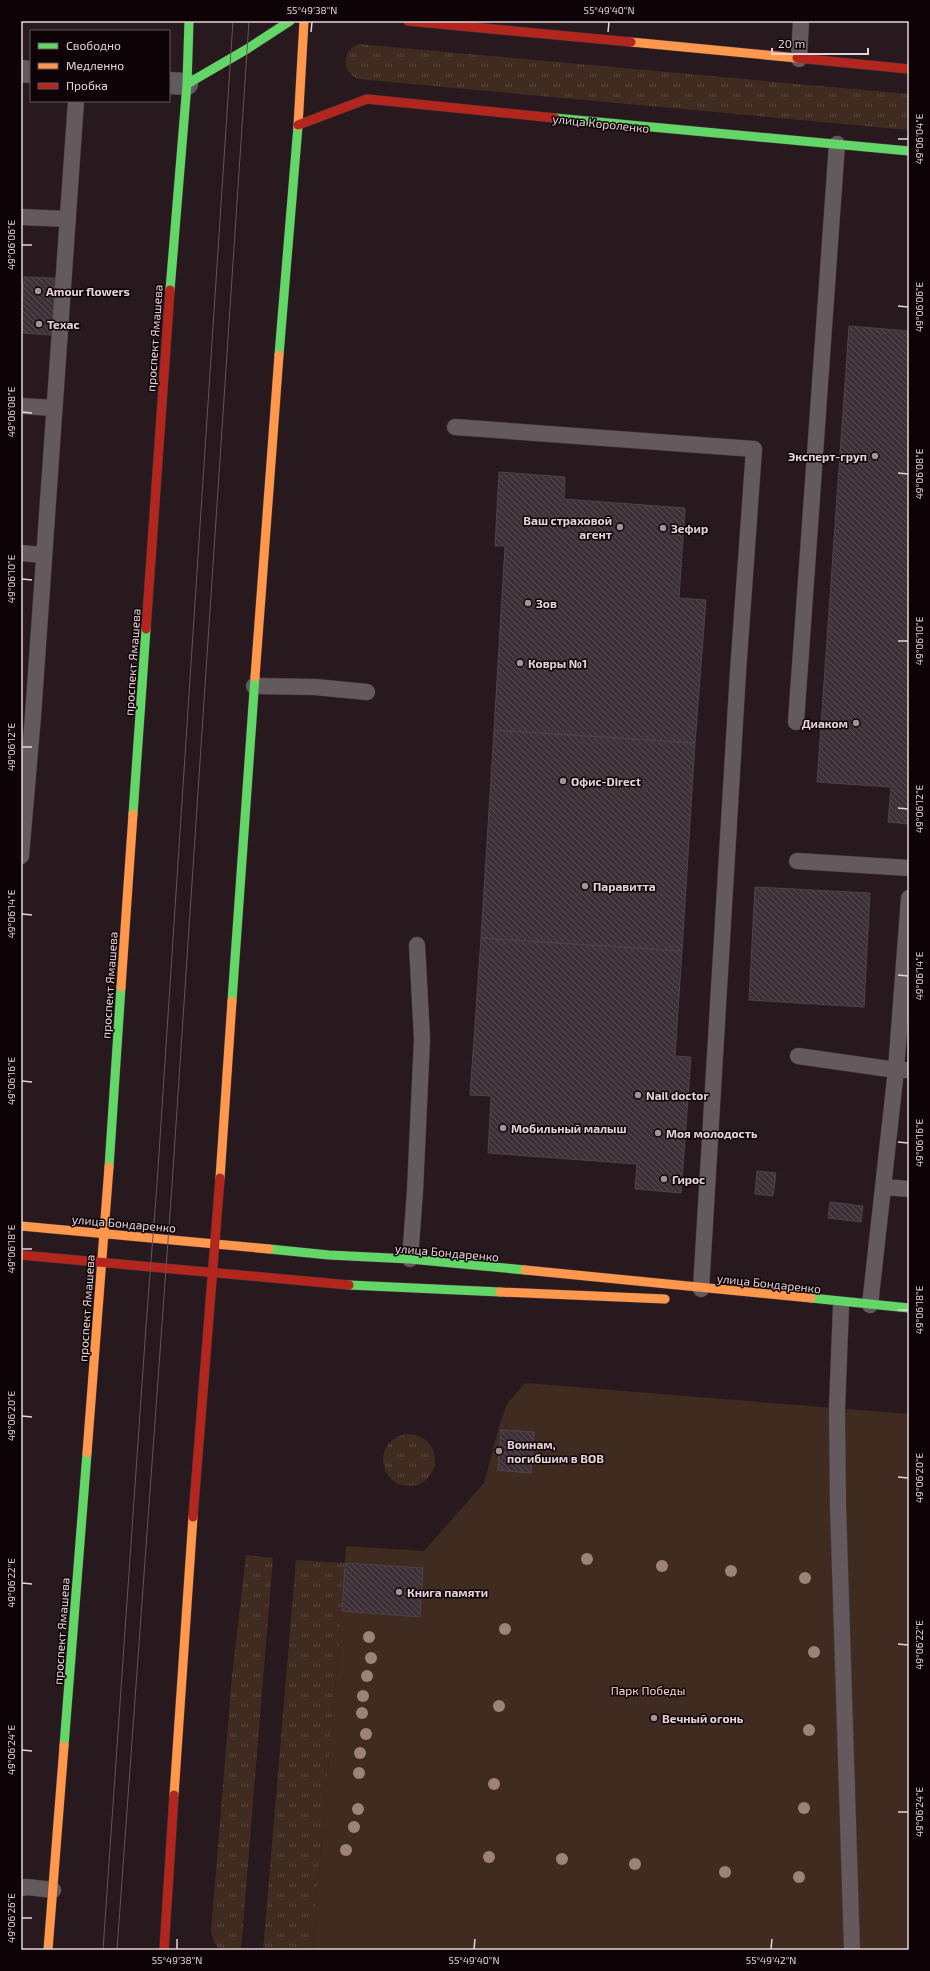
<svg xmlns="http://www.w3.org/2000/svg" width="930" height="1971" viewBox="0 0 930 1971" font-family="'Exo 2',sans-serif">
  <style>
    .grass { fill: url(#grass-tufts) }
    .park { fill: #402b21 }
    .building { fill: url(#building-back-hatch); stroke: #4e4348 }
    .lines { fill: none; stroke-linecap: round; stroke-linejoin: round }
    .lane-casing { stroke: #433639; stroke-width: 17 }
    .street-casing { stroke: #433639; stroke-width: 23 }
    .fast-casing { stroke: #433639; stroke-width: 10 }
    .slow-casing { stroke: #433639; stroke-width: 10 }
    .jam-casing { stroke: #433639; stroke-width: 10 }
    .lane { stroke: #64595c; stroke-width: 16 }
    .street { stroke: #64595c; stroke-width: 22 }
    .fast { stroke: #63d668; stroke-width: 9 }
    .slow { stroke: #ff974d; stroke-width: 9 }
    .jam { stroke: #b3261e; stroke-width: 9 }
    .tram { stroke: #63555a; stroke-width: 1 }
    .tree { fill: #9d8279 }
    .ticks { fill: none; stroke: #e7d3d7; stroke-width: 1.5 }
    .poi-dot { fill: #a49296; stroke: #0e0407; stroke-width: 1.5 }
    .labels { text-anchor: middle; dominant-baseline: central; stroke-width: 3; stroke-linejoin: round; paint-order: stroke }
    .street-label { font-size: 12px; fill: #e7d3d7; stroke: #0e0407 }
    .poi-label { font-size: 12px; font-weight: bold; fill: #e7d3d7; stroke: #0e0407; text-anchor: start }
    .park-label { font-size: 12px; fill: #fdd7c3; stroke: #0e0407 }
    .neatline { fill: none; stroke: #e7d3d7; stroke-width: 1.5 }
    .ticks-label { font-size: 10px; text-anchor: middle; fill: #e7d3d7 }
  </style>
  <defs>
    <pattern id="grass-tufts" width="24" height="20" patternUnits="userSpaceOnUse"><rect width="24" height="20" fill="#402b21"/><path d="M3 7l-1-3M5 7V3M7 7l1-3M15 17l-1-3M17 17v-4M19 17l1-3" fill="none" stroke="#5c4940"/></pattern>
    <pattern id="building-back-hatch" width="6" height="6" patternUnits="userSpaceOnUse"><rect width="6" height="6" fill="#3d3137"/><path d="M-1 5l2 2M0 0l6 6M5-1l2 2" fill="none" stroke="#594e53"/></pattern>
  </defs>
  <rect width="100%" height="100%" fill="#28191e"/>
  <path class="grass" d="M358 44 909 94V130L358 79C342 72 341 51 358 44Z
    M383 1460a26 26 0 1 1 52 0a26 26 0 1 1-52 0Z
    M346 1546 342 1611 312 1950H263L296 1560 345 1563Z
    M246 1555 273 1558 241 1950H219L214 1942 211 1931 232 1676Z"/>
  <path class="park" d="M525 1383 909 1414V1950H312L342 1611 346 1546 424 1551 484 1483 500 1423 507 1404Z"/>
  <path class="building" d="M24 277 55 278 52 335 21 333Z
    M849 326 909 331V824L888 822 891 787 817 782Z
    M499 472 565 477 564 499 685 508 679 598 706 600 695 743 494 730 505 546H495Z
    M494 730 695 743 682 951 481 938Z
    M755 887 870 893 864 1007 749 1000Z
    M481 938 682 951 675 1056 691 1057 681 1193 635 1189 637 1164 488 1153 491 1096 470 1095Z
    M757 1171 776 1173 773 1196 755 1194Z
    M830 1202 863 1206 861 1222 828 1218Z
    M501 1430 534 1432 531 1473 498 1470Z
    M501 1430 534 1432 531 1473 498 1470Z
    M345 1563 423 1568 420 1617 342 1611Z"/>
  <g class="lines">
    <defs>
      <path id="lane" d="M799 59 801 21
        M21 217 68 219
        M21 406 54 408
        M455 427 754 449 738 672 701 1289
        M21 553 43 555
        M254 686 315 687 367 692
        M796 722 837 144
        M21 856 33 716 76 101
        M797 861 909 868
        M798 1056 896 1070 909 898
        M884 1187 909 1189
        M410 1259 415 1191 422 1039 417 945
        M870 1305 896 1070H909
        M841 1306 837 1409 838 1505 852 1950
        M21 1888 27 1887 53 1890"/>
      <path id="street" d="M21 71 31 72
        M169 83 187 84"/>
      <path id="fast" d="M187 84 247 49 290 21
        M555 118 909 151
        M170 290 187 84 189 21
        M279 355 298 126
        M133 814 146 629
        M232 1001 255 677
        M109 1167 121 987
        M269 1249 329 1255 410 1259 525 1270
        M349 1285 500 1292
        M811 1298 909 1308
        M64 1746 87 1453"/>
      <path id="slow" d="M631 42 797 58
        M298 126 304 21
        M255 677 279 355
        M121 987 133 814
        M220 1178 232 1001
        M21 1226 269 1249
        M525 1270 811 1298
        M500 1292 665 1299
        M87 1453 109 1167
        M174 1795 193 1517
        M48 1950 64 1746"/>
      <path id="jam" d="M408 21 631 42
        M797 58 909 69
        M298 125 367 99 555 118
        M146 629 170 290
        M21 1255 349 1285
        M193 1517 220 1178
        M164 1950 174 1795"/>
    </defs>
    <use href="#lane" class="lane-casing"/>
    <use href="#street" class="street-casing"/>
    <use href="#fast" class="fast-casing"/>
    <use href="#slow" class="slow-casing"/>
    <use href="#jam" class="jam-casing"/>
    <use href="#lane" class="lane"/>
    <use href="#street" class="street"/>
    <use href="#fast" class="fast"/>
    <use href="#slow" class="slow"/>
    <use href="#jam" class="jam"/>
    <path class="tram" d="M103 1950 146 1326 157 1184 233 21
      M117 1950 172 1185 249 21"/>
  </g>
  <g class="tree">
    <circle cx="587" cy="1559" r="6"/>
    <circle cx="662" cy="1566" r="6"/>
    <circle cx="731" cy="1571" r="6"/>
    <circle cx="805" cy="1578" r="6"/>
    <circle cx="505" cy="1629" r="6"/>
    <circle cx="369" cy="1637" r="6"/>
    <circle cx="814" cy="1652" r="6"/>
    <circle cx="371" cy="1658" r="6"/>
    <circle cx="367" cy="1676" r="6"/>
    <circle cx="363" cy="1696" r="6"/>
    <circle cx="499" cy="1706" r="6"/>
    <circle cx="362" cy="1713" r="6"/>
    <circle cx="809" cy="1730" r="6"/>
    <circle cx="366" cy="1734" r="6"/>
    <circle cx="360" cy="1753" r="6"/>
    <circle cx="359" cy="1773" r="6"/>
    <circle cx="494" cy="1784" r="6"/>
    <circle cx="804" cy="1808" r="6"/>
    <circle cx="358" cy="1809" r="6"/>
    <circle cx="354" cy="1827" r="6"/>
    <circle cx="346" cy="1850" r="6"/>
    <circle cx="489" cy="1857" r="6"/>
    <circle cx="562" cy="1859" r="6"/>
    <circle cx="635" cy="1864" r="6"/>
    <circle cx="725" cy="1872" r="6"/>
    <circle cx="799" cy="1877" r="6"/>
  </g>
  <path class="ticks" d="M311 32 312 22M608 32 609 22M898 139H908M22 245H32M898 306 908 307M22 412 32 413M898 473 908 474M22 579 32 580M898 641H908M22 747H32M898 808 908 809M22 914 32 915M898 975 908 976M22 1081 32 1082M898 1142 908 1143M22 1249H32M898 1310H908M22 1416 32 1417M898 1477 908 1478M22 1583 32 1584M898 1644 908 1645M22 1750 32 1751M898 1812H908M22 1918H32M177 1949V1939M474 1949 475 1939M771 1949 772 1939"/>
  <g class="poi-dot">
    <circle cx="38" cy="291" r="4"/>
    <circle cx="39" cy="324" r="4"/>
    <circle cx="875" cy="456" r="4"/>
    <circle cx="620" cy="527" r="4"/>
    <circle cx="663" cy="528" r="4"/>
    <circle cx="528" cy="603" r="4"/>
    <circle cx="520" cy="663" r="4"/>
    <circle cx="856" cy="723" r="4"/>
    <circle cx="563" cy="781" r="4"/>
    <circle cx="585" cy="886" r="4"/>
    <circle cx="638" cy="1095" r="4"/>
    <circle cx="503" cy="1128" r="4"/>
    <circle cx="658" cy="1133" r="4"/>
    <circle cx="664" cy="1179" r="4"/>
    <circle cx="499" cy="1451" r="4"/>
    <circle cx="399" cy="1592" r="4"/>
    <circle cx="654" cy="1718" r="4"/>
  </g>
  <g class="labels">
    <g class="street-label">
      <text transform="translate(601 123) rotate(6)">улица Короленко</text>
      <text transform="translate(154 338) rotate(-86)">проспект Ямашева</text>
      <text transform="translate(132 662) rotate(-86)">проспект Ямашева</text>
      <text transform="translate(109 985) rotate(-86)">проспект Ямашева</text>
      <text transform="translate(124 1223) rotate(5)">улица Бондаренко</text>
      <text transform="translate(447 1252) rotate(5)">улица Бондаренко</text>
      <text transform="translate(769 1283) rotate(6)">улица Бондаренко</text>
      <text transform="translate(86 1308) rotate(-86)">проспект Ямашева</text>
      <text transform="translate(61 1631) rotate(-86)">проспект Ямашева</text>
    </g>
    <g class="poi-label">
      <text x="46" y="291">Amour flowers</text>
      <text x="47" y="324">Техас</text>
      <text x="867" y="456" text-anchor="end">Эксперт-груп</text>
      <text x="612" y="520" text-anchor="end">Ваш страховой<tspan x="612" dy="14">агент</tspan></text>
      <text x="671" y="528">Зефир</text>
      <text x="536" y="603">Зов</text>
      <text x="528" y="663">Ковры №1</text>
      <text x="848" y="723" text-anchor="end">Диаком</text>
      <text x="571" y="781">Офис-Direct</text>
      <text x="593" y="886">Паравитта</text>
      <text x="646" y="1095">Nail doctor</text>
      <text x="511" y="1128">Мобильный малыш</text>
      <text x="666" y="1133">Моя молодость</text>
      <text x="672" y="1179">Гирос</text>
      <text x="507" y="1444">Воинам,<tspan x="507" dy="14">погибшим в ВОВ</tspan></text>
      <text x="407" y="1592">Книга памяти</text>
      <text x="662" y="1718">Вечный огонь</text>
    </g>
    <g class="park-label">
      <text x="648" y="1690">Парк Победы</text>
    </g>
  </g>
  <rect width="930" height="1971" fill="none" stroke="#0e0407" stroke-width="44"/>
  <rect x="30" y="30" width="140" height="72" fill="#0e0407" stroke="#65575a"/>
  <rect x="38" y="43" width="20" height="6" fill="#63d668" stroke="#65575a"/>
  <text x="66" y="50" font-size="12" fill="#e7d3d7">Свободно</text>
  <rect x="38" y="63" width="20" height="6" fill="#ff974d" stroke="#65575a"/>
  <text x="66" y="70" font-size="12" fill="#e7d3d7">Медленно</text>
  <rect x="38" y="83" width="20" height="6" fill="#b3261e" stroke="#65575a"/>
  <text x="66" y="90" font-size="12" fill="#e7d3d7">Пробка</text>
  <path d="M772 48v6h96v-6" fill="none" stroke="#e7d3d7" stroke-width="2"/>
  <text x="778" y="48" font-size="12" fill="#e7d3d7" stroke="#0e0407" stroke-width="3" paint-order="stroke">20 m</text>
  <rect x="22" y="22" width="886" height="1927" class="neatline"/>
  <g class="ticks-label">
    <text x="312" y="14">55°49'38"N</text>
    <text x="609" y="14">55°49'40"N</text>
    <text transform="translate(919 139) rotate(-90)" y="4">49°06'04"E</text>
    <text transform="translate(11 245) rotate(-90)" y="4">49°06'06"E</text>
    <text transform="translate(919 307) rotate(-90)" y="4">49°06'06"E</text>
    <text transform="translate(11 412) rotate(-90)" y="4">49°06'08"E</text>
    <text transform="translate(919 474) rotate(-90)" y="4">49°06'08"E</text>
    <text transform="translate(11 579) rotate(-90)" y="4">49°06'10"E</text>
    <text transform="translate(919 641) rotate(-90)" y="4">49°06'10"E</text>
    <text transform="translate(11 747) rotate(-90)" y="4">49°06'12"E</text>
    <text transform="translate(919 809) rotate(-90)" y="4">49°06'12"E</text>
    <text transform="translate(11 914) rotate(-90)" y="4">49°06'14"E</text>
    <text transform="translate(919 976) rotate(-90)" y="4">49°06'14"E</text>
    <text transform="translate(11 1081) rotate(-90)" y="4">49°06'16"E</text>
    <text transform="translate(919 1143) rotate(-90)" y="4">49°06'16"E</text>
    <text transform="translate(11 1249) rotate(-90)" y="4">49°06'18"E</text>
    <text transform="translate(919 1310) rotate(-90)" y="4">49°06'18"E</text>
    <text transform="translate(11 1416) rotate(-90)" y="4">49°06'20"E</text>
    <text transform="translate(919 1478) rotate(-90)" y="4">49°06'20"E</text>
    <text transform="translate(11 1583) rotate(-90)" y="4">49°06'22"E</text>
    <text transform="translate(919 1645) rotate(-90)" y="4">49°06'22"E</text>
    <text transform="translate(11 1750) rotate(-90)" y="4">49°06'24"E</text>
    <text transform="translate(919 1812) rotate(-90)" y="4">49°06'24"E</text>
    <text transform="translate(11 1918) rotate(-90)" y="4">49°06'26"E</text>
    <text x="177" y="1964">55°49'38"N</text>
    <text x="474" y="1964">55°49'40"N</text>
    <text x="771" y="1964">55°49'42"N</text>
  </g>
</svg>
